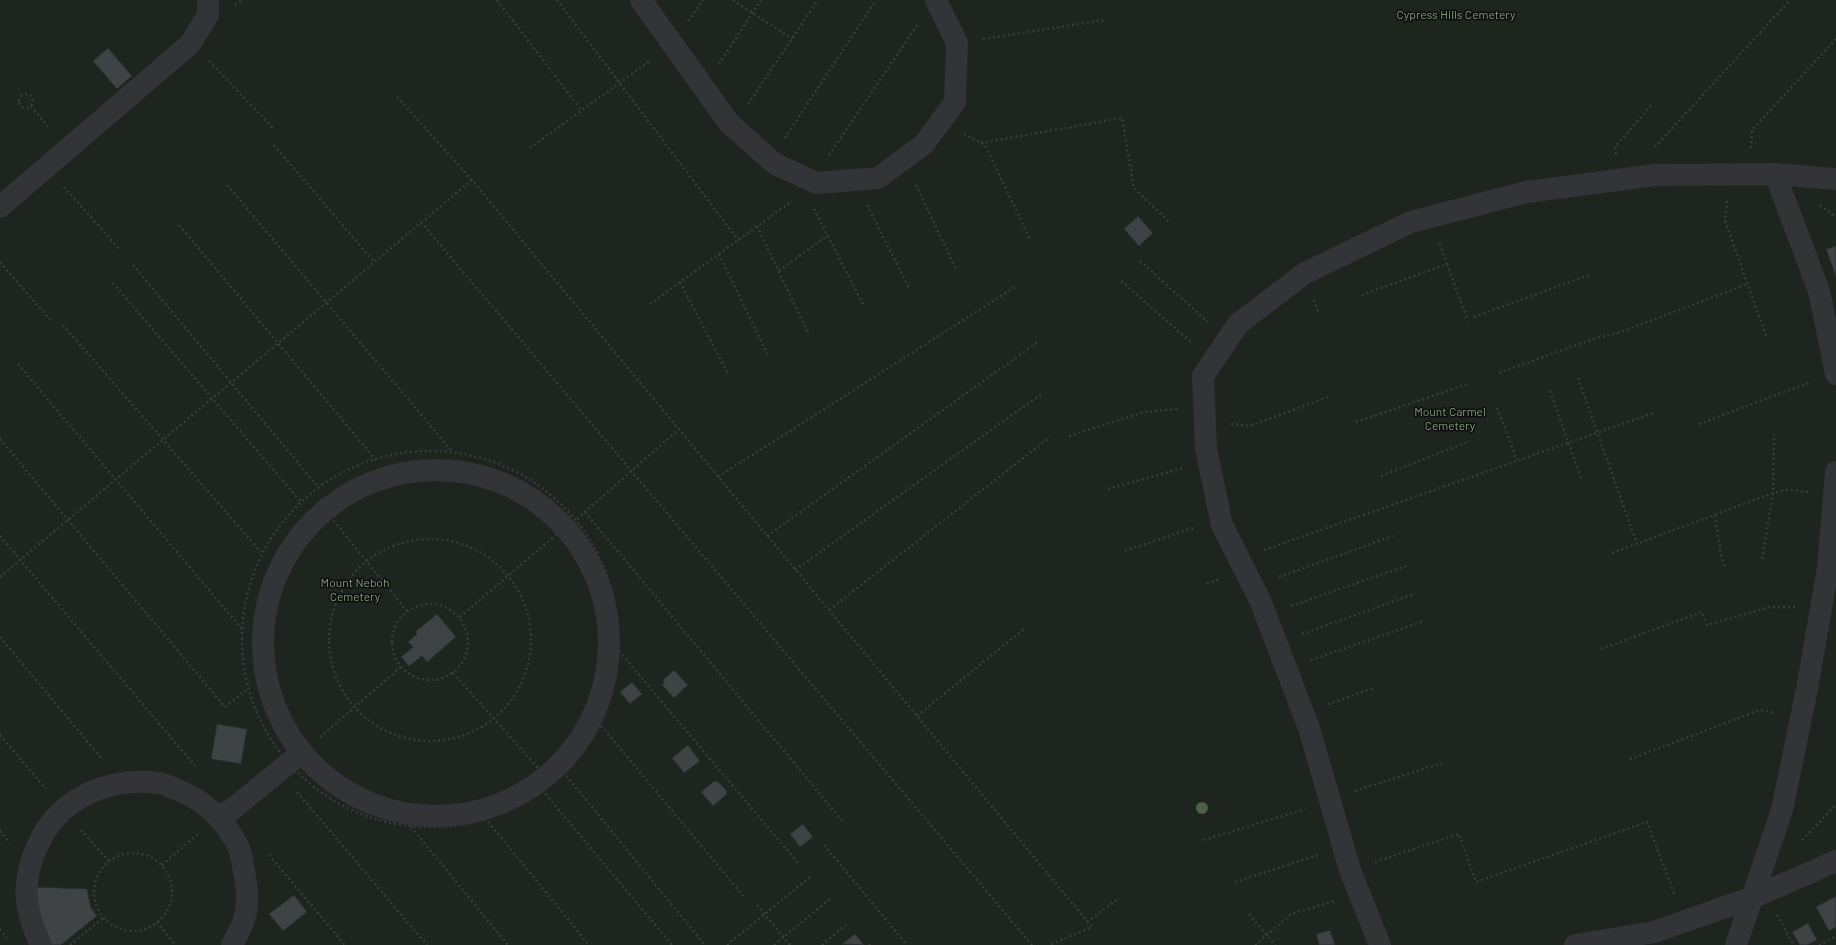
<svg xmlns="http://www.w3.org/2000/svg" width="1836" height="945" viewBox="0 0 1836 945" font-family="Barlow,sans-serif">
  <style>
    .green { fill: #1e251e }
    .building { fill: #404346; stroke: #2b2c2f }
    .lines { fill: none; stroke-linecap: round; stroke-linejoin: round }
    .path { stroke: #383c3f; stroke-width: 2.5; stroke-dasharray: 2 3; stroke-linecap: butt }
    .minor { stroke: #323438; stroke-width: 22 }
    .tree { fill: #4e5f4c }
    .labels { text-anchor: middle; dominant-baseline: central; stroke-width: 3; stroke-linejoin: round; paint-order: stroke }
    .park-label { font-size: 12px; fill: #809e7a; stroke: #0c0d0e }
  </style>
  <rect width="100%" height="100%" fill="#111213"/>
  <path class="green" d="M0 0H1836V945H0Z"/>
  <path class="building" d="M108 48 132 76 117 89 93 61Z
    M1138 216 1153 233 1139 246 1124 229Z
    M1836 246V277L1826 249Z
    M437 614 456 637 427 662 422 656 409 666 401 657 413 647 408 642 417 634 415 632Z
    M674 670 688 685 674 698 662 685 664 683 663 680Z
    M632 682 642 694 630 704 620 692Z
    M217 724 247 729 241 764 211 759Z
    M688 745 700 761 684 773 672 758Z
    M714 781 718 782 726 790 727 794 713 806 701 792Z
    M803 824 813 837 800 847 790 834Z
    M36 887 87 889 91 908 97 916 61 945H49L39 924Z
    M294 895 307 912 283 931 269 914Z
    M1836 896V927L1829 931 1816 907Z
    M1808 923 1817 940 1807 945H1800L1792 932Z
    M1330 930 1335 945H1319L1316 934Z
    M855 934 864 945 842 944Z"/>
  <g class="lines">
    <path class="path" d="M497 0 582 111
      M557 0 738 240
      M733 0 792 39
      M235 5 243 0
      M688 21 703 0
      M983 39 1105 20
      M209 61 274 129
      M719 64 761 0
      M19 101a7 7 0 1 1 14 0a7 7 0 1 1-14 0Z
      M397 97 472 180 1092 927 1049 945
      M748 104 818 0
      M31 106 50 129
      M964 134 985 145 1030 239
      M785 138 876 0
      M981 143 1122 118 1134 188 1170 223
      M274 145 374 262
      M1655 147 1790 0
      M530 148 651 60
      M1751 148 1752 130 1836 39
      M1616 154 1615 147 1653 103
      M829 155 918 24
      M227 185 451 450
      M916 185 956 269
      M64 187 120 250
      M1727 201 1725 221 1767 338
      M867 205 909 288
      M1820 205 1836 217
      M814 209 864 306
      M421 222 1032 945
      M179 225 376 460
      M757 226 809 335
      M719 254 769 357
      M1140 261 1208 322
      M0 262 51 321
      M1447 264 1468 321
      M133 265 319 488
      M779 271 828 235
      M1121 281 1193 344
      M680 282 728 374
      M113 283 301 502
      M1362 295 1447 264 1439 242
      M1314 300 1318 312
      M650 304 792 201
      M1474 317 1589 275
      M63 325 261 552
      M18 364 242 629
      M1499 373 1596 338 1618 333 1748 284
      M1578 378 1637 544
      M1550 391 1582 481
      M1497 408 1517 460
      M1356 422 1468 384
      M1231 424 1250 426 1331 396
      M1699 424 1811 382
      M1069 436 1144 412 1178 409
      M0 439 225 707 249 688
      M242 639a188 188 0 1 1 376 0a188 188 0 1 1-376 0Z
      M1381 476 1470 441
      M718 477 1015 287
      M1108 489 1183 468
      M324 509 407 611
      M585 512 844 823
      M1715 515 1721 556 1725 568
      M577 519 679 429
      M0 536 196 767
      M767 536 1038 342
      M329 640a101 101 0 1 1 202 0a101 101 0 1 1-202 0Z
      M1264 550 1653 413
      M1125 551 1196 527
      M1612 553 1773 493 1787 490 1808 492
      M1762 559 1773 493 1774 434
      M795 570 1043 393
      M0 577 472 180
      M1279 577 1393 536
      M1207 584 1220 579
      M392 642a38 38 0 1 1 76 0a38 38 0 1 1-76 0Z
      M1291 606 1406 566
      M829 610 1050 437
      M460 617 565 527
      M1302 634 1414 594
      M0 637 102 759
      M1601 649 1702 612 1707 625 1770 607H1795
      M619 651 798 863
      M1311 660 1424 621
      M453 673 547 778
      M1328 704 1374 688
      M917 716 1024 629
      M598 722 744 897
      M0 735 46 789
      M320 737 401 667
      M1630 759 1760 710 1775 713
      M563 772 705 945
      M542 790 672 945
      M1355 791 1442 763
      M297 792 427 945
      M485 818 589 945
      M411 827 508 945
      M81 830 109 861
      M0 831 10 843
      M1204 840 1305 809
      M1802 840 1836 805
      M824 845 907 945
      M94 892a39 39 0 1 1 78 0a39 39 0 1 1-78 0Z
      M269 855 345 945
      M1375 862 1459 834 1476 882 1647 822 1675 896
      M162 865 198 834
      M1235 882 1318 855
      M757 905 790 945
      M1249 914 1275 945
      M1777 915 1794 945
      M157 922 175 945
      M1087 922 1118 899
      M0 929 7 938
      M70 945 103 918
      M727 945 810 877
      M774 945 830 899
      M822 945 849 922
      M869 945 870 944
      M1255 945 1291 914 1334 901
      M1819 945 1836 936"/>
    <path class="minor" d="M641 0 729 123 775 164 817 183 878 178 924 144 955 102 957 43 936 0
      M1775 174 1819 291 1836 374
      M0 207 190 44 208 15V0
      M263 643a173 173 0 1 1 346 0a173 173 0 1 1-346 0Z
      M218 816 230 811 300 754
      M41 945C24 911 21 882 37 847 57 799 108 776 158 783 164 783 170 787 175 789 203 799 224 819 238 846 241 852 242 860 243 867 247 883 249 904 244 920 241 929 236 937 232 945
      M1380 945 1350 870 1309 728 1260 600 1222 525 1206 449 1203 376 1238 324 1305 273 1411 222 1527 192 1655 175 1775 174 1836 179
      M1575 945 1654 932 1754 897 1836 861
      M1736 945 1782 810 1807 689 1828 568 1836 472"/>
  </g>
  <circle class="tree" cx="1202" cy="808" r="6"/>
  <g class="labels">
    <g class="park-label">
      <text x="1456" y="14">Cypress Hills Cemetery</text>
      <text x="1450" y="411">Mount Carmel<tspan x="1450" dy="14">Cemetery</tspan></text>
      <text x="355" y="582">Mount Neboh<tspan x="355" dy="14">Cemetery</tspan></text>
    </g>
  </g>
</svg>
